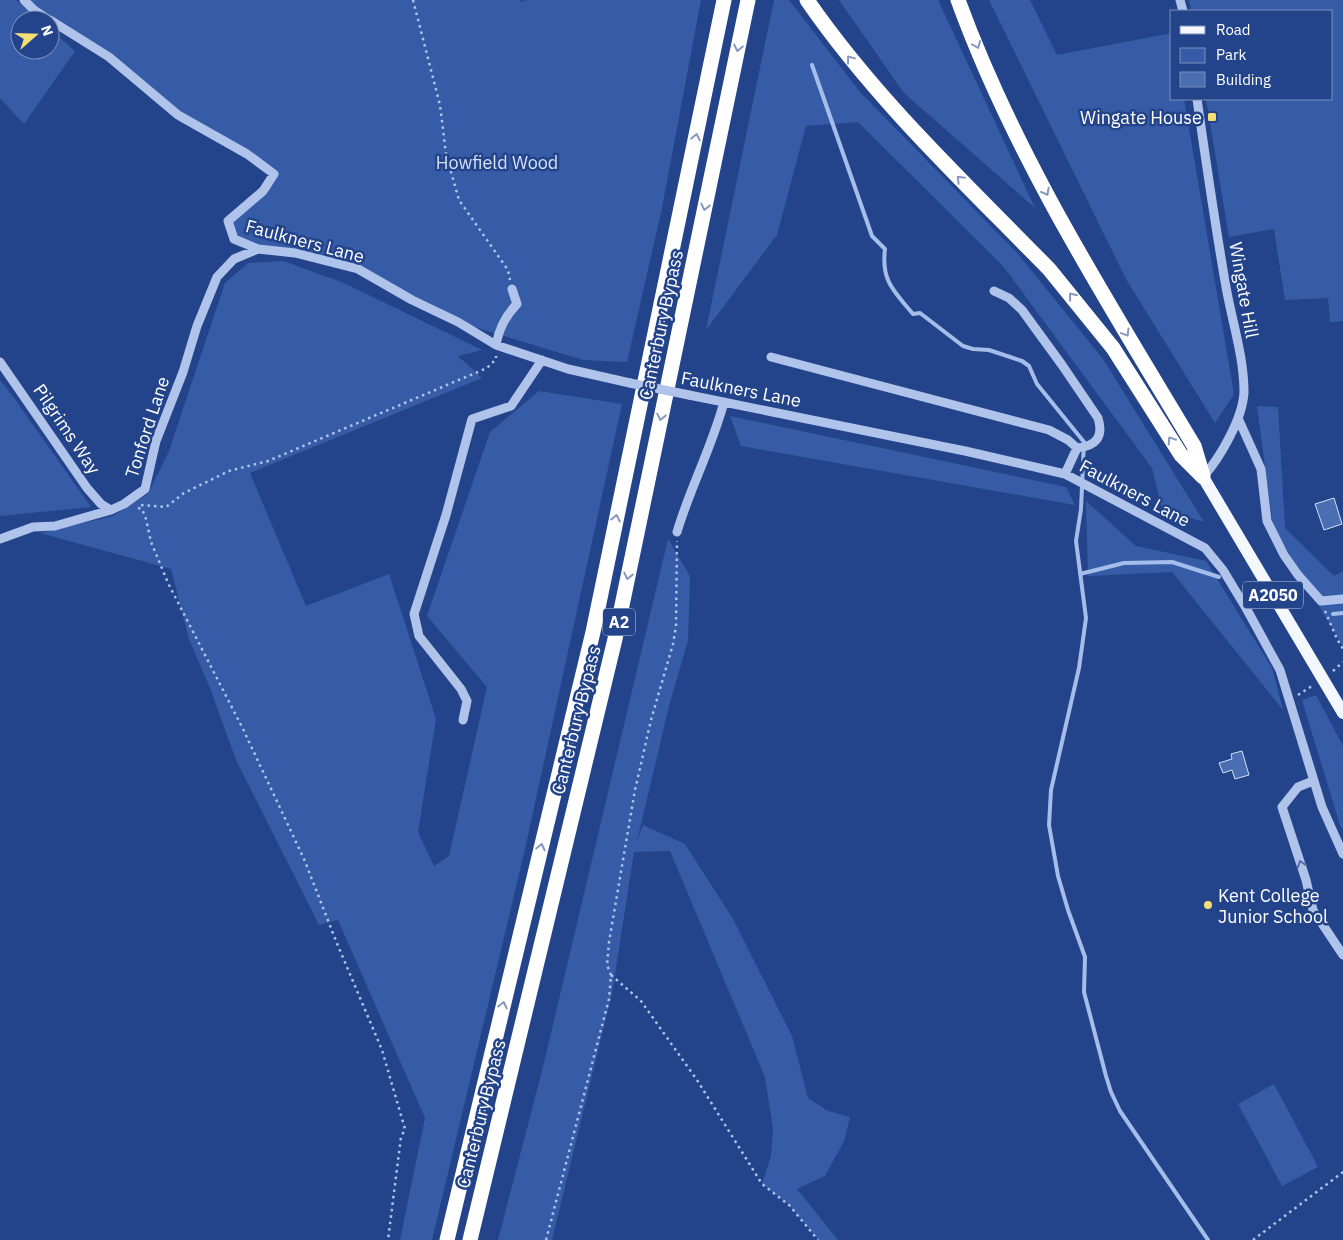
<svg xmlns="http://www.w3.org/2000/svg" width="1343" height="1240" viewBox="0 0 1343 1240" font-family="'IBM Plex Sans',sans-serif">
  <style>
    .green { fill: #375ca7 }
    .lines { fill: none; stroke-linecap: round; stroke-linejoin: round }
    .stream { stroke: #a4bdeb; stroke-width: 4 }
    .building { fill: #4b6db2; stroke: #d4e0f8 }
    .path { stroke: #b0c3ea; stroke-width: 2.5; stroke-dasharray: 2.5 4; stroke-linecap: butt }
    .minor { stroke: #b0c3ea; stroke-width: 9 }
    .major { stroke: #f4f7fe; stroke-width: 12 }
    .highway { stroke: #fff; stroke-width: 15 }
    .minor-bridge { stroke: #b0c3ea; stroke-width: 9 }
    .oneway { stroke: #8698bf }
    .oneway2 { stroke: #5470ac }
    .poi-dot { fill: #f6df72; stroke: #23448a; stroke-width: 2 }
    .labels { text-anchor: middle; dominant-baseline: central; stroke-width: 5; stroke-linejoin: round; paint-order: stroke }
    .shield { fill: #23448a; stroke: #bdc7dc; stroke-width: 1 }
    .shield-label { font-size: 16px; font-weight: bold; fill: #fff }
    .poi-label { font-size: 18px; fill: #fff; stroke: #23448a; text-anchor: end }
    .park-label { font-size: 18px; fill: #d4e0f8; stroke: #23448a }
    .street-label { font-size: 18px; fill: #fff; stroke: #23448a }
  </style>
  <rect width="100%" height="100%" fill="#23448a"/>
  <path class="green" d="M0 0H16L39 20H20V50H50V29L75 51 24 124 0 98Z
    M24 0H520L521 2 527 0H701L662 208 627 362 583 360 458 322 358 269 258 249 234 239 228 221 274 174 178 115 109 57Z
    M774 0H789L860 92 1018 254 1103 359 1204 522 1162 510 1152 468 1003 266 858 122 806 126 777 235 706 330Z
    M839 0H938L1035 208 904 93Z
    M989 0H1030L1057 55 1172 33V99H1184L1234 394 1215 423 1126 279Z
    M1189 0H1343V321L1330 322 1328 298 1285 300 1274 229 1229 237 1206 99H1332V11H1191Z
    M283 261 344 283 482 350 458 356 482 378 250 473 306 606 389 574 436 719 418 832 434 866 449 856 487 687 427 616 490 432 539 391 622 404 525 849 432 1240H400L425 1118 338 920 319 925 236 760 210 688 189 639 171 569 40 533 113 516 148 494 169 451 225 283 248 263Z
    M0 380 14 398 91 507 0 516Z
    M1257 406 1278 407 1285 528 1334 576 1343 571V647L1273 526Z
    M730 416 1066 487 1075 505 741 446Z
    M1086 501 1136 546 1206 561 1272 668 1283 710 1172 572 1088 576Z
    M668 539 690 576 688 641 670 702 637 841 643 825 685 844 733 919 792 1036 808 1098 828 1111 850 1117 844 1141 825 1176 797 1189 838 1240H818L789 1205 762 1184 771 1156 773 1129 765 1077 670 851 634 852 612 993 552 1240H498L543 1067Z
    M1316 695 1343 746V830L1340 825 1302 700Z
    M1274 1084 1318 1167 1282 1186 1238 1104Z"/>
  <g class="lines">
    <path class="stream" d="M812 65 872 236 885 249C881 281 894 291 913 314L920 313 963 346 973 349 989 350 1022 361 1029 366 1037 384 1084 442 1081 509 1076 541 1086 618 1079 668 1051 790 1049 825 1058 876 1068 910 1085 957 1084 992 1106 1076 1111 1092 1120 1111 1208 1240
      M1080 574 1124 563 1172 562 1219 577
      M1333 614 1343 613"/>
  </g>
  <path class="building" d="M1334 498 1342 524 1324 530 1315 504Z
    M1242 751 1249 775 1235 779 1232 770 1223 773 1219 763 1232 759 1231 754Z"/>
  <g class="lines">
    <path class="path" d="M413 0 440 105 446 154 459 200 508 270 510 280
      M141 505 166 507 184 493 229 471 268 461 487 368 496 359V356
      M138 508 142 509 146 519 151 542 168 583 243 729 304 859 336 941 382 1050 405 1129 401 1137 388 1240
      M1325 611 1337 639 1343 649
      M1333 671 1343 662
      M1298 695 1312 686
      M611 975 641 1001 697 1080 762 1184 789 1205 818 1240
      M546 1240 609 999 611 975 607 965 609 942 635 790 651 720 673 644 676 626 677 541
      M1253 1240 1343 1172"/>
    <path class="minor" d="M24 0 34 10 49 20
      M1180 0 1183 11
      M50 20 109 57 178 115 247 154 274 174 263 191 228 221 234 239 258 249 295 253 358 269 412 300 458 322 496 345 568 369 630 383
      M1197 99C1206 162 1215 225 1226 287 1232 321 1244 357 1244 392 1243 418 1220 458 1203 477
      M496 345C499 328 505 316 517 304L512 289
      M771 357 1049 430 1068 440 1077 448C1096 446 1104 437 1098 418L1062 365 1022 310 1009 298 994 291
      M0 362 87 488 101 504 111 510
      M689 395 965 451 1065 474 1205 548 1223 570 1246 608 1280 670 1322 807 1343 854
      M1238 418 1261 469 1267 521 1284 555 1298 575 1321 601 1343 599
      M1065 474 1077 448
      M677 532C690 488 712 447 724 402
      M0 539 33 527 55 526 111 510 124 504 145 489 156 441 183 372 197 326 217 277 234 259 258 249
      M463 720 467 701 461 689 419 636 414 614 446 515 472 419 511 406 542 360
      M1313 781 1298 787 1282 807 1306 880 1313 910 1343 955"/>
    <path class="major" d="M1203 477 1343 713"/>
    <path class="highway" d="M807 0C876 100 965 183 1049 269L1113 348 1181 455 1203 477
      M958 0C1016 159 1108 302 1194 446L1203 476
      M447 1240 593 632 724 0
      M470 1240 615 639 748 0"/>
    <path class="minor-bridge" d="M630 383 689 395"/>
  </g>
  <defs><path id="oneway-chevron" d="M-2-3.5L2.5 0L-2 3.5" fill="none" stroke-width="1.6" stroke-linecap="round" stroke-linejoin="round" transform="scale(1.25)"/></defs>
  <g class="oneway">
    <use href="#oneway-chevron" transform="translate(977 45) rotate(67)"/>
    <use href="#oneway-chevron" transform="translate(738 48) rotate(102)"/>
    <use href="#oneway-chevron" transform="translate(850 59) rotate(-127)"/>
    <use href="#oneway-chevron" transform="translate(696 137) rotate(-78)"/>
    <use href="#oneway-chevron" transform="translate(960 179) rotate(-134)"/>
    <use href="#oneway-chevron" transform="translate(1046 192) rotate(61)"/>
    <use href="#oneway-chevron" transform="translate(705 207) rotate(102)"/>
    <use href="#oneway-chevron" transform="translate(1072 296) rotate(-128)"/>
    <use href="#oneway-chevron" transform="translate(1126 333) rotate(59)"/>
    <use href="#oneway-chevron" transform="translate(661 417) rotate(102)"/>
    <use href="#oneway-chevron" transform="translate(1171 440) rotate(-123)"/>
    <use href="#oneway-chevron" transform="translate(616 518) rotate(-78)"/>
    <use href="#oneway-chevron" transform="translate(628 576) rotate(102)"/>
    <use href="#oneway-chevron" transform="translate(541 847) rotate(-77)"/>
    <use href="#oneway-chevron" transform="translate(503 1005) rotate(-77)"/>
  </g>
  <use class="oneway2" href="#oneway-chevron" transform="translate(1301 864) rotate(-109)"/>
  <g class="poi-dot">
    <rect x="1207" y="112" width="10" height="10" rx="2.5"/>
    <circle cx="1208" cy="905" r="5"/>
  </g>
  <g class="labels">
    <g class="shield">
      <rect x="1243" y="581.5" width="60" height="27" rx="4"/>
      <rect x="603" y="608.5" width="32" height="27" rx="4"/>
    </g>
    <g class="shield-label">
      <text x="1273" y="595">A2050</text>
      <text x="619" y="622">A2</text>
    </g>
    <g class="poi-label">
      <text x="1202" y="117">Wingate House</text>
      <text x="1218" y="895" text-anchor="start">Kent College<tspan x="1218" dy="21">Junior School</tspan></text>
    </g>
    <g class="park-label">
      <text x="497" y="162">Howfield Wood</text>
    </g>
    <g class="street-label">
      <text transform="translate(305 241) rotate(15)">Faulkners Lane</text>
      <text transform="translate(1244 290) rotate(80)">Wingate Hill</text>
      <text transform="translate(661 325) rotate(-78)">Canterbury Bypass</text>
      <text transform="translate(741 389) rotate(11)">Faulkners Lane</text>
      <text transform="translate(147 427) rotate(-72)">Tonford Lane</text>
      <text transform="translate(67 429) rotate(56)">Pilgrims Way</text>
      <text transform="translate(1135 493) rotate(28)">Faulkners Lane</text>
      <text transform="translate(576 720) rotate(-76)">Canterbury Bypass</text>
      <text transform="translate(481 1114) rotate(-76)">Canterbury Bypass</text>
    </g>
  </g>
  <rect x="1170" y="10" width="162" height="90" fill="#23448a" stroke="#7b8fb9"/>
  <rect x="1180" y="26" width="25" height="8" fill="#f4f7fe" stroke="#7b8fb9"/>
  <text x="1216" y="35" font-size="15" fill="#ffffff">Road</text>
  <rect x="1180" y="48" width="25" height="15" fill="#375ca7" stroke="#7b8fb9"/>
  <text x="1216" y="60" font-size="15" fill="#ffffff">Park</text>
  <rect x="1180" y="72" width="25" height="15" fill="#4b6db2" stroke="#7b8fb9"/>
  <text x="1216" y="85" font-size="15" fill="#ffffff">Building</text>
  <g transform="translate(35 35) rotate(70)"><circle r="24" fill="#23448a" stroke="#7b8fb9"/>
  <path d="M0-4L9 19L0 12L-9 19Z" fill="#f6df72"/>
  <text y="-8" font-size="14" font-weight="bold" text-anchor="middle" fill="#ffffff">N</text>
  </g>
</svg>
